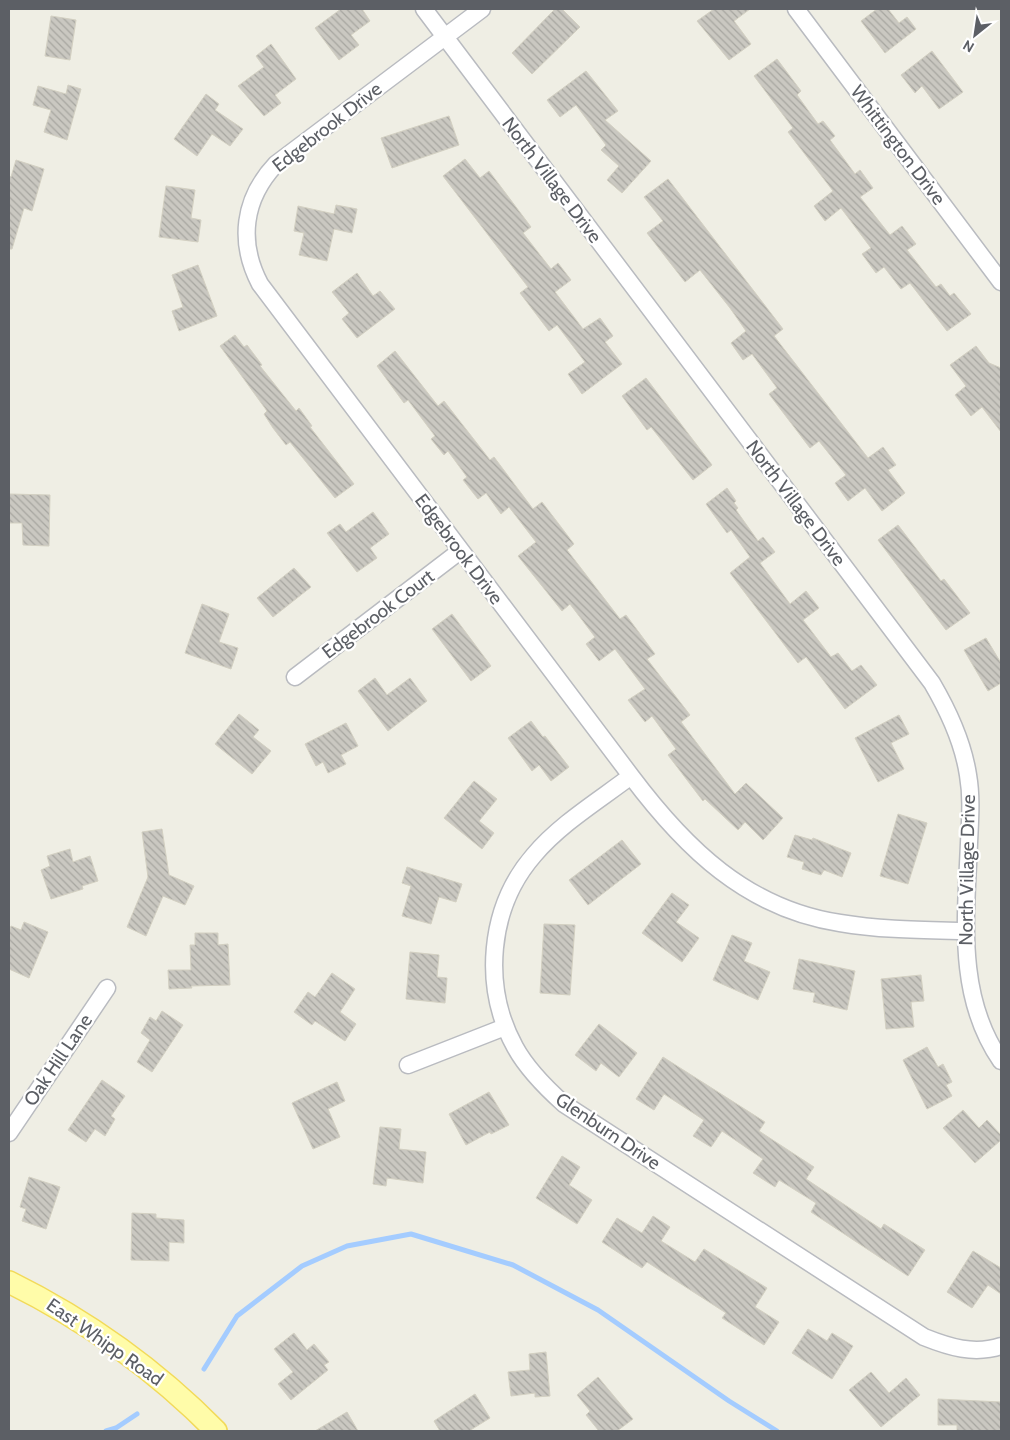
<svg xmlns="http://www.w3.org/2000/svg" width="1010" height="1440" viewBox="0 0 1010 1440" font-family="Cabin,sans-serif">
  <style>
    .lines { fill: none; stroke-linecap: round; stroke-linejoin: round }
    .stream { stroke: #a4ccff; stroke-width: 5 }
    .building { fill: url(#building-back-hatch); stroke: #d3d0c2 }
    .minor-casing { stroke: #b9bbc0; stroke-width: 19 }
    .major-casing { stroke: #f2da5a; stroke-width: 24 }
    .minor { stroke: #fff; stroke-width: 16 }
    .major { stroke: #fffca9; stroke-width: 21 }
    .labels { text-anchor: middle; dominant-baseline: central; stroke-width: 4.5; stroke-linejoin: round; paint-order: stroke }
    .street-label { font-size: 19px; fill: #5c5f65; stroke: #fff }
  </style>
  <defs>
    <pattern id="building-back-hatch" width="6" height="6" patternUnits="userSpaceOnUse" patternTransform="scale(1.25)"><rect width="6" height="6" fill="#cac8c1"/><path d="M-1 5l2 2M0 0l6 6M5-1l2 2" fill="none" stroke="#a7a6a0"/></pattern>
  </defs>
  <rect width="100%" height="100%" fill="#efeee4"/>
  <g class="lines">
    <path class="stream" d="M204 1369 237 1316 302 1266 347 1246 411 1234 513 1265 598 1310 729 1401 777 1431
      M106 1431 116 1428 137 1414"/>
  </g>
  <path class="building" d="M341 9H362L370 21 351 35 359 45 339 60 315 28Z
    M555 9H562L580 27 532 74 512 53Z
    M714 9H750L734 21 751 44 729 60 697 21Z
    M877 9H888L899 23 907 17 916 29 885 53 861 21Z
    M51 16 76 20 70 60 45 56Z
    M271 44 296 79 275 95 281 103 264 116 238 86 264 67 256 56Z
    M932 51 963 92 939 109 922 86 915 93 901 75Z
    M777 59 801 91 797 95 818 124 823 121 835 136 830 140 855 174 860 170 873 188 860 197 890 235 902 226 916 244 907 250 936 287 941 284 950 296 954 293 971 314 947 331 910 283 901 289 884 267 876 273 862 254 871 248 841 208 825 221 814 206 833 191 788 132 793 128 754 76Z
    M586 71 618 111 605 120 651 161 622 193 607 180 619 166 601 150 606 145 576 105 560 117 547 100Z
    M68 85 81 89 67 140 44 132 51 110 33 105 38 86 66 94Z
    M206 94 219 104 215 110 243 129 230 146 212 134 197 156 174 139Z
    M449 116 459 145 392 168 381 138Z
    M465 159 480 178 489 171 531 227 523 233 551 269 558 263 571 280 555 292 583 329 600 318 613 336 605 342 622 364 582 394 568 374 585 362 557 325 549 331 520 293 528 287 443 176Z
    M16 160 44 169 32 211 24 208 12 249H9V176L11 177Z
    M668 179 783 329 774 336 868 458 883 447 896 465 888 470 905 493 882 511 865 488 848 501 835 483 846 475 819 441 810 448 769 394 777 388 752 354 743 360 731 343 746 331 730 308 700 270 685 282 647 233 663 221 644 197Z
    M166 186 195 190 191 218 201 220 198 242 159 237Z
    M336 205 357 209 352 233 334 229 327 261 299 255 304 233 294 231 298 206 334 214Z
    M198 265 217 316 179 331 172 311 183 307 172 275Z
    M357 273 373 296 380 291 395 309 357 338 342 319 349 313 332 292Z
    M235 335 244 347 247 345 262 365 260 366 296 411 299 408 312 426 310 427 354 484 335 498 290 442 286 445 273 428 264 414 267 411 220 346Z
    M976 346 989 363 1001 368V432L982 407 971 416 955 395 966 386 950 365Z
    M395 351 438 406 444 401 490 460 494 457 533 509 542 502 574 544 567 550 620 619 626 615 655 654 647 659 690 715 681 722 735 794 746 783 783 818 763 840 745 822 738 830 705 799 703 801 668 755 676 749 652 716 645 722 628 700 645 689 615 649 599 661 586 644 595 637 570 604 562 611 518 556 536 542 509 507 501 514 486 493 478 499 463 480 467 477 448 451 444 455 431 439 435 436 408 400 404 403 377 366Z
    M646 378 712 465 693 480 651 427 647 430 622 396Z
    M727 488 736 501 734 503 738 508 736 510 758 541 763 537 775 552 760 563 790 604 806 591 819 608 803 620 831 657 838 653 852 671 861 665 877 685 845 709 806 657 798 663 730 573 750 557 731 530 727 533 706 504Z
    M9 494 50 495 49 546 23 545 22 523H9Z
    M373 512 389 534 370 548 377 558 357 572 327 533 340 524 346 532Z
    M898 525 941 581 944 579 970 613 946 630 878 540Z
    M294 568 311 587 273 617 257 598Z
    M202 604 229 614 219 642 238 648 231 669 185 653Z
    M452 614 491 666 471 681 432 629Z
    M986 638 1001 663V683L988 691 964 650Z
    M375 678 387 695 410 678 427 701 388 731 358 691Z
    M239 714 259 730 253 737 271 751 252 774 215 744Z
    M899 715 909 734 891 743 904 769 878 782 855 738Z
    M531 721 543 737 545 736 569 767 551 781 539 765 532 771 508 738Z
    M346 723 358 746 341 755 346 764 328 773 323 762 316 766 305 744Z
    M474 781 497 799 479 821 494 833 482 849 444 818Z
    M898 814 927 823 908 884 880 876Z
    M162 829 169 875 194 886 185 905 163 896 146 936 127 927 148 877 142 832Z
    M795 835 812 840 813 838 851 853 842 877 824 870 821 875 802 869 804 862 787 857Z
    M622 840 641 864 588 905 569 880Z
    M70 849 73 862 90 856 98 881 82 886 83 889 51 899 41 870 50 866 47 856Z
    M407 867 462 884 456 902 439 897 431 924 402 916 411 886 402 883Z
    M672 893 689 905 676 922 699 938 682 962 642 933Z
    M24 922 48 932 29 978 9 969V933L11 926 21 930Z
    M544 924 575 925 570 995 540 993Z
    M195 933H218V945L228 944 230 985 191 986 192 988 169 989 168 970H191L190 945H195Z
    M732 935 752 943 744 961 770 972 758 1000 713 980Z
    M410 952 439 955 437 977 447 978 445 1003 406 999Z
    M799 959 855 971 847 1010 813 1002 815 993 793 989Z
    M332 973 355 989 340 1012 356 1024 345 1041 315 1021 312 1025 294 1012 308 992 315 997Z
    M921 975 924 1001 911 1002 914 1027 886 1029 881 979Z
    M162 1011 183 1025 152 1072 137 1062 150 1040 141 1033 150 1017 156 1021Z
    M599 1024 637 1053 619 1077 601 1063 596 1071 575 1055Z
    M927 1047 938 1067 943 1064 952 1082 946 1085 952 1096 927 1109 903 1060Z
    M663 1057 765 1122 759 1131 814 1167 806 1179 881 1229 884 1224 925 1250 908 1276 811 1212 816 1203 779 1180 775 1187 753 1173 763 1159 722 1131 711 1147 693 1136 704 1120 664 1094 654 1110 636 1099Z
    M102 1080 125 1096 111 1116 115 1119 105 1136 95 1129 86 1142 68 1130Z
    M337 1082 345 1101 328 1109 340 1137 313 1149 292 1103Z
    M489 1092 509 1125 491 1134 490 1132 466 1145 449 1114Z
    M963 1110 979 1128 987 1120 1001 1135V1140L975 1163 943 1128Z
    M380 1127 401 1129 399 1149 426 1152 423 1183 387 1178 386 1186 373 1184Z
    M562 1156 580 1167 569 1185 592 1200 577 1224 536 1198Z
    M29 1177 60 1187 46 1229 22 1221 26 1209 20 1207Z
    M132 1213 156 1214V1218L184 1220V1243L169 1242V1261L131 1260Z
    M653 1216 670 1227 661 1241 695 1262 704 1249 767 1288 755 1307 779 1322 764 1345 722 1318 726 1313 647 1262 642 1268 602 1242 617 1218 642 1233Z
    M973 1251 1001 1268V1294L988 1285 972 1308 947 1292Z
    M808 1329 827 1341 832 1333 853 1346 832 1379 792 1353Z
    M294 1333 307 1350 314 1344 329 1362 324 1365 328 1370 291 1400 278 1384 293 1372 274 1349Z
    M546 1352 550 1396 535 1397V1393L511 1396 508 1372 530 1370 529 1354Z
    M871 1372 889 1393 906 1378 920 1395 881 1427 849 1390Z
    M598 1377 633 1419 617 1431H599L586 1415 590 1411 577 1395Z
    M475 1394 490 1418 469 1431H440L434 1421Z
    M938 1399 1001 1402V1431H957V1425H938Z
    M347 1412 358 1431H315Z"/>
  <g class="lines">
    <defs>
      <path id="minor" d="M424 9 932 683C949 712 963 742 968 775 972 798 970 820 969 843 966 918 956 996 1001 1061
        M482 9 276 164C243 199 238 242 260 284L631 776C685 848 747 909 840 923 881 930 923 930 965 931
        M796 9 1001 282
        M295 677 460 551
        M631 776C598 801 560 824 534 855 488 908 482 987 515 1047 527 1069 545 1087 564 1104L924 1337C949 1347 974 1355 1001 1346
        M408 1065 505 1027
        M9 1133 107 988"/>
      <path id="major" d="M9 1282C86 1320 156 1370 216 1431"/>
    </defs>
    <use href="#minor" class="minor-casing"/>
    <use href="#major" class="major-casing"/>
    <use href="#minor" class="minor"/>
    <use href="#major" class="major"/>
  </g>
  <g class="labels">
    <g class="street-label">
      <text transform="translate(327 127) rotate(-38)">Edgebrook Drive</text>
      <text transform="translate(898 145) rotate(53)">Whittington Drive</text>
      <text transform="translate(552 180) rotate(53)">North Village Drive</text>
      <text transform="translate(796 503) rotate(53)">North Village Drive</text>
      <text transform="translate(459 549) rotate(53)">Edgebrook Drive</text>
      <text transform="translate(378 614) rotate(-37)">Edgebrook Court</text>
      <text transform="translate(967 870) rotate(-89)">North Village Drive</text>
      <text transform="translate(58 1060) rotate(-56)">Oak Hill Lane</text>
      <text transform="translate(608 1131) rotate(34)">Glenburn Drive</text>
      <text transform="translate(105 1342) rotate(35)">East Whipp Road</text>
    </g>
  </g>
  <rect width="1010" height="1440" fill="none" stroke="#5c5f65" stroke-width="20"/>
  <g transform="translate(975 35) rotate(210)" stroke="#ffffff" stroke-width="4" paint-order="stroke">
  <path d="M0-4L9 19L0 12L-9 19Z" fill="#5c5f65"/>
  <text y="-8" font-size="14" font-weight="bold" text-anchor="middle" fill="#5c5f65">N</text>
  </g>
</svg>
